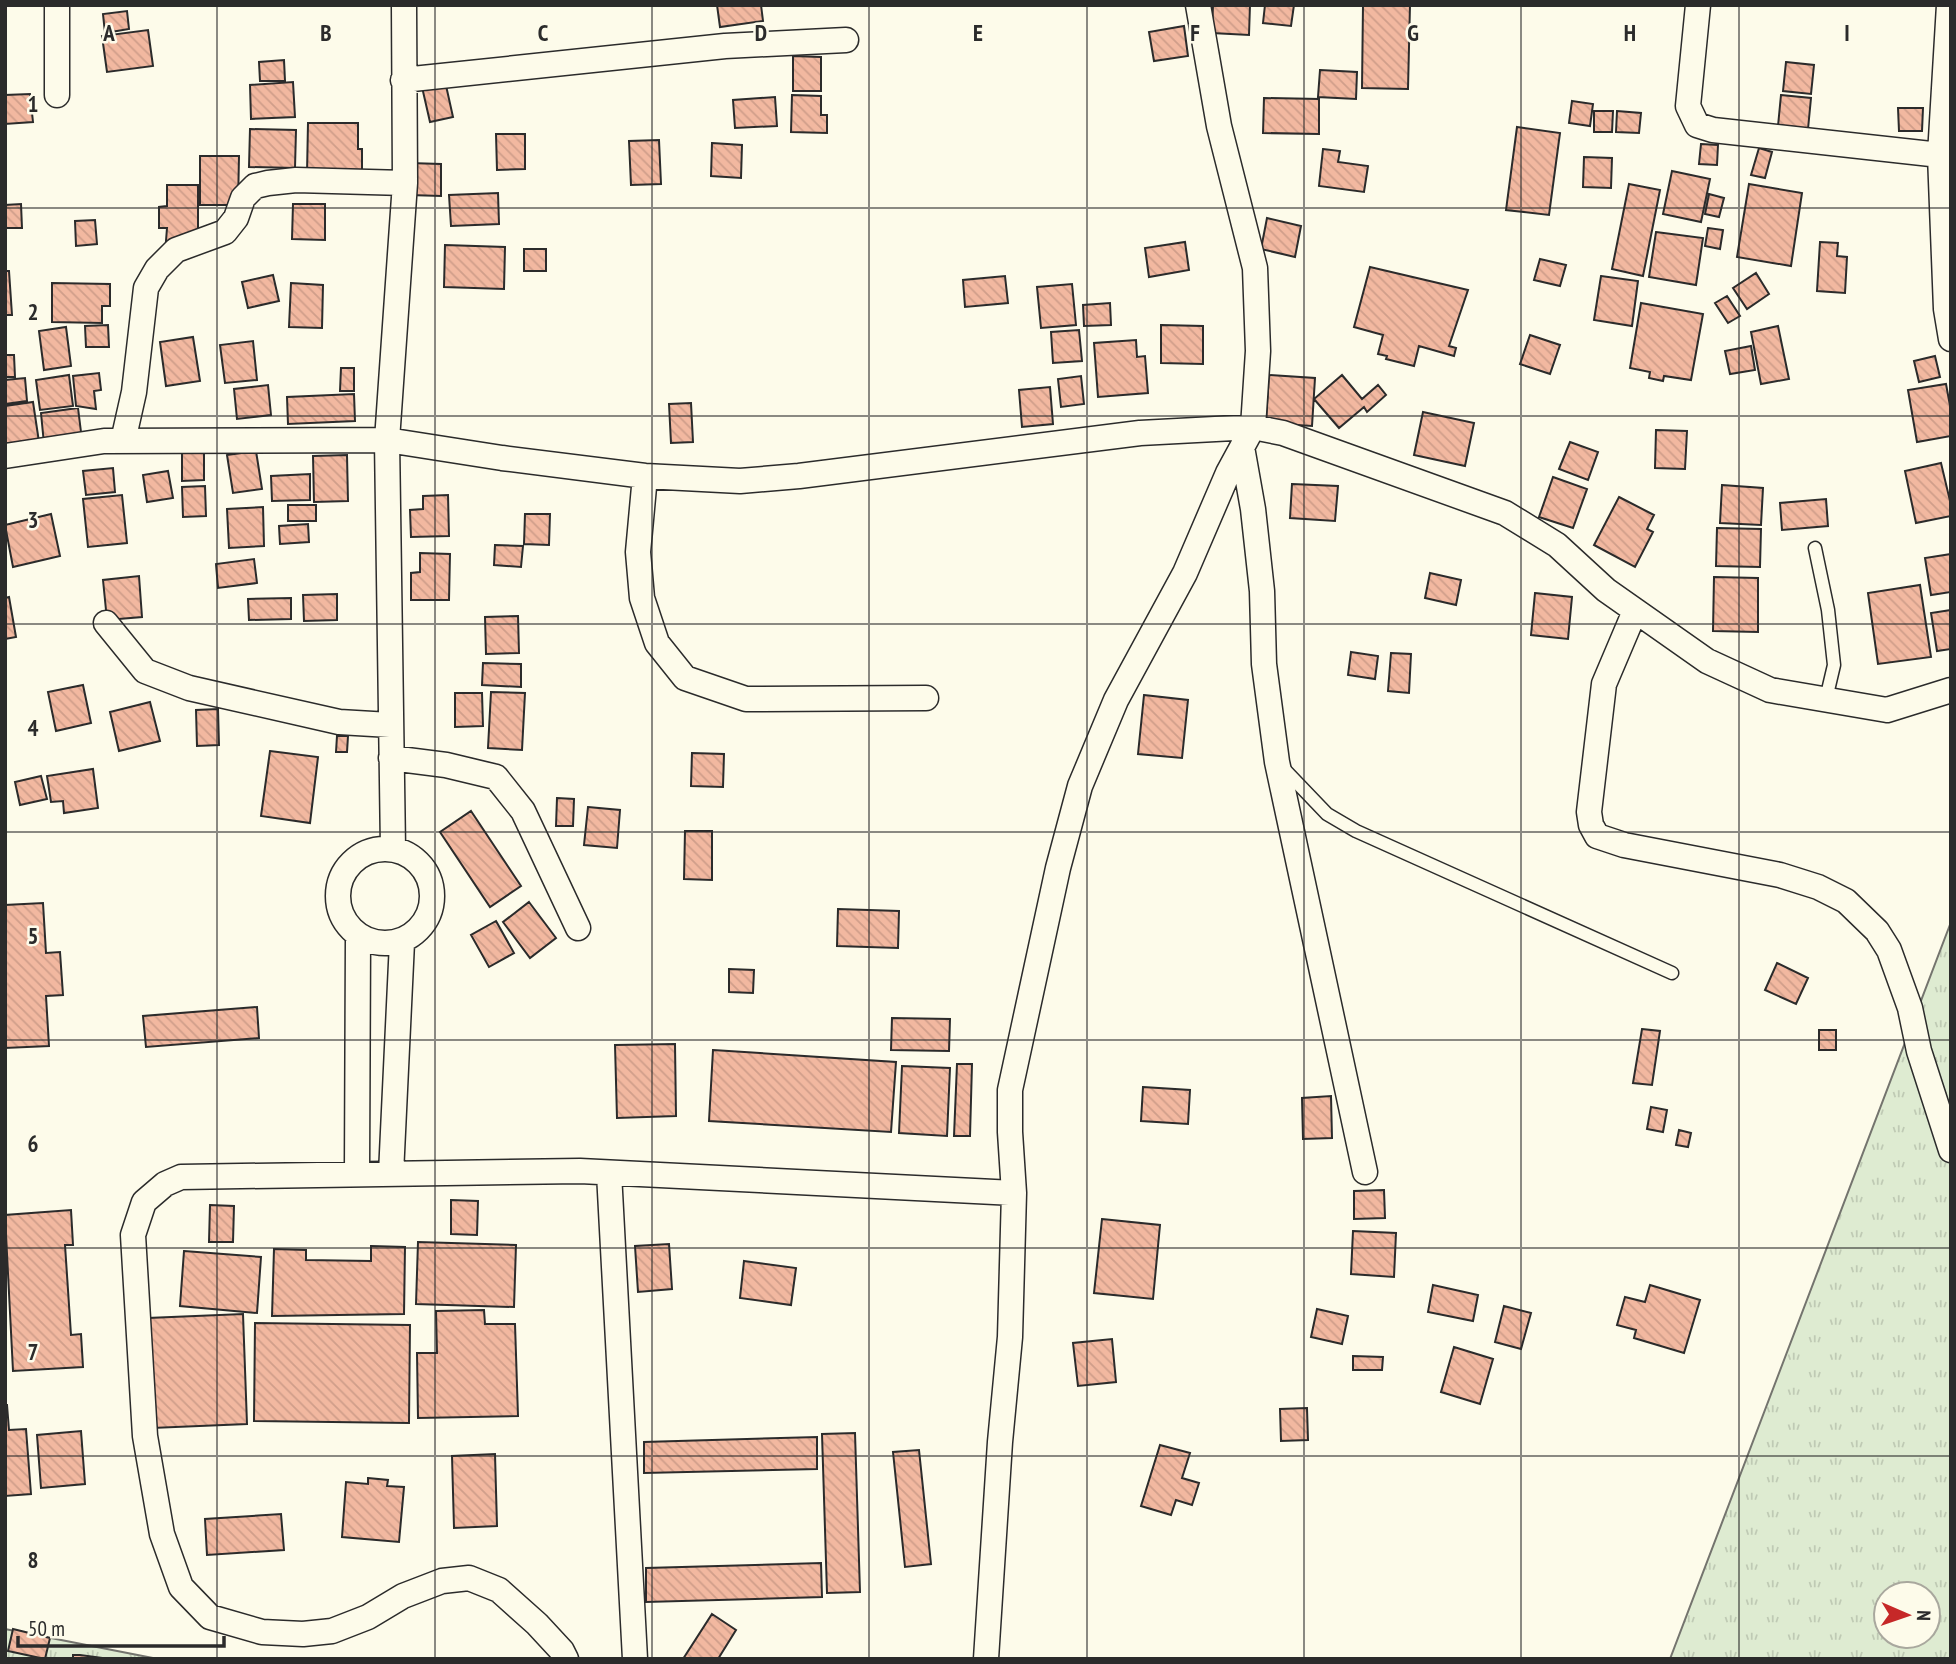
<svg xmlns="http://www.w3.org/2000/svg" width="1956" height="1664" viewBox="0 0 1956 1664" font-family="'PT Sans Narrow',sans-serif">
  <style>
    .park { fill: url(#park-tufts); stroke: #74746e; stroke-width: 2; fill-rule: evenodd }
    .building { fill: url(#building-back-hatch); stroke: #2b2b2b; stroke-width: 2 }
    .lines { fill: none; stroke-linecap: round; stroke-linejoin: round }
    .service-casing { stroke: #2b2b2b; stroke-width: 15 }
    .minor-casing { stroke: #2b2b2b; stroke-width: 27 }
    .service { stroke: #fdfbea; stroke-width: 12 }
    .minor { stroke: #fdfbea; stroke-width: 24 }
    .grid { fill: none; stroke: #2b2b2b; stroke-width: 2; stroke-opacity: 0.55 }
    .grid-label { font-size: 23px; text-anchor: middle; font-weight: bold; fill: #2b2b2b; stroke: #fdfbea; stroke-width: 5; stroke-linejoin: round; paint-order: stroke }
  </style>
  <defs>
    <pattern id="park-tufts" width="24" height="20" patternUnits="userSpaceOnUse" patternTransform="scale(1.75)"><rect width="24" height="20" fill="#deebd1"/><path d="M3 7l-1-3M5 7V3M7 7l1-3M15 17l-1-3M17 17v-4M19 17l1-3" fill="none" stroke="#bfcab4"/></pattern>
    <pattern id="building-back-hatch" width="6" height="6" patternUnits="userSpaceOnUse" patternTransform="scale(1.75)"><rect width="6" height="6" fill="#f2b8a0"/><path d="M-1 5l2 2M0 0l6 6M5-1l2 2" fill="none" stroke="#d09e8a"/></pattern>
  </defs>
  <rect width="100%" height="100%" fill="#fdfbea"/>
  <path class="park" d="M1951 922V1659H1670ZM1886 1594H1928V1636H1886Z
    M5 1629 158 1659H5Z"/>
  <path class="building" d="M717 5H761L763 21 720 27Z
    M1213 5H1250L1249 35 1212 33Z
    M1265 5H1294L1291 26 1263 23Z
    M1363 5H1410L1408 89 1362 88Z
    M127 11 129 29 105 33 103 14Z
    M1184 26 1188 56 1154 61 1149 32Z
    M148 30 153 66 107 72 102 36Z
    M793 56 821 57V91H793Z
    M284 60 285 81H260L259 62Z
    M1786 62 1814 65 1811 94 1783 91Z
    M1320 70 1357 72 1356 99 1318 97Z
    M445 81 453 117 430 122 422 87Z
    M293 82 295 117 251 119 250 85Z
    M30 94 33 122 5 124V95Z
    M792 95 821 96V115H827V133L791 132Z
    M1781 95 1811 98 1808 129 1778 126Z
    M775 97 777 126 735 128 733 100Z
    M1264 98 1319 99V134L1263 133Z
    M1572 101 1593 104 1590 126 1569 123Z
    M1898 108H1923L1922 131H1899Z
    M1594 111H1613L1612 132H1594Z
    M1617 111 1641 113 1639 133 1616 132Z
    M308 123H358V149H362V175L307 174Z
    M1517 127 1560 133 1549 215 1506 210Z
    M250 129 296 130 295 168 249 167Z
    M496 134H525V169L497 170Z
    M659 140 661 184 631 185 629 141Z
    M712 143 742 145 741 178 711 176Z
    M1701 144 1718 145 1717 165 1699 164Z
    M1759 148 1772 152 1765 178 1751 175Z
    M1323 149 1340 151 1338 162 1368 166 1364 192 1319 186Z
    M200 156H239L238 205H200Z
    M1584 157 1612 158 1611 188 1583 187Z
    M409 163 441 164V196L409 195Z
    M1672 171 1710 179 1701 222 1663 214Z
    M1629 184 1660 190 1643 276 1612 269Z
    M1749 184 1802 193 1791 266 1737 257Z
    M167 185H198V241H166L167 228H159V207L167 206Z
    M498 193 499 224 451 226 449 195Z
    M1709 194 1724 198 1719 217 1705 214Z
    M21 204 22 228H5V205Z
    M293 204H325V240L292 239Z
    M1267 218 1301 226 1295 257 1261 249Z
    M95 220 97 244 76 246 75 221Z
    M1708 228 1723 230 1720 249 1705 246Z
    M1656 232 1703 238 1696 285 1649 277Z
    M1185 242 1189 270 1149 277 1145 248Z
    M1820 242 1838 243 1837 256 1847 257 1845 293 1817 291Z
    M445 245 505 247 504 289 444 287Z
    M524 249H546V271H524Z
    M1540 259 1566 265 1560 286 1534 280Z
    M1370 267 1468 290 1449 346 1456 348 1454 356 1419 346 1414 366 1386 359 1387 356 1378 354 1383 335 1354 327Z
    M5 271H9L12 315H5Z
    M1756 273 1769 294 1747 309 1733 288Z
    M273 275 279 301 248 308 242 282Z
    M1005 276 1008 303 965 307 963 280Z
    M1601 276 1638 281 1632 326 1594 320Z
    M52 283 110 284V306H102V323L52 322Z
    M291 283 323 285 322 328 289 327Z
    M1072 284 1076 325 1041 328 1037 287Z
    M1727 296 1740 316 1728 323 1715 303Z
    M1110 303 1111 325 1084 326 1083 305Z
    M1641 303 1703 314 1691 380 1664 376 1663 381 1649 378 1650 372 1630 368Z
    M108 325 109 347H86L85 326Z
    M1161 325 1203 326V364L1161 363Z
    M1778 326 1789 379 1761 384 1751 332Z
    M66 327 71 366 44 370 39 331Z
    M1079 330 1082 361 1053 363 1051 332Z
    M1530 335 1560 345 1550 374 1520 364Z
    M193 337 200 381 166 386 160 342Z
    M1136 340 1137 357 1145 356 1148 393 1098 397 1094 343Z
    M253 341 257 380 225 383 220 345Z
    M1751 346 1755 370 1730 374 1725 351Z
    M5 355H14L15 377H5Z
    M1935 356 1940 377 1919 382 1914 361Z
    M341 368H354V391H340Z
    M99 373 101 390 94 391 96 409 76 406 73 376Z
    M69 375 73 406 40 410 36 380Z
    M1269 375 1315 378 1312 426 1266 423Z
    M1342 375 1362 399 1378 385 1386 395 1367 412 1364 407 1339 428 1314 399Z
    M1081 376 1084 404 1061 407 1058 379Z
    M25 378 27 401 5 404V380Z
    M1946 384 1951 411V436L1917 442 1908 390Z
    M268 385 271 415 237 419 234 389Z
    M1050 387 1053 424 1022 427 1019 390Z
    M354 394 355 421 288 424 287 397Z
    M33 402 39 442 5 447V406Z
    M691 403 693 442 671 443 669 404Z
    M78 408 82 440 44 444 41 413Z
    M1423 412 1474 423 1465 466 1414 455Z
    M1656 430 1687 431 1685 469 1655 468Z
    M1570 442 1598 452 1588 480 1559 469Z
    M204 451V480L182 481V452Z
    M256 451 262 489 233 493 227 455Z
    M347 455 348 501 314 502 313 456Z
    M1941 463 1951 505V516L1916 523 1905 471Z
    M113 468 115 492 86 495 83 471Z
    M168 471 173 498 147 502 143 475Z
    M310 474V500L272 501 271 476Z
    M1553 477 1587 489 1573 528 1539 517Z
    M1292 484 1338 486 1335 521 1290 518Z
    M1722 485 1763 488 1761 525 1720 523Z
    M205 486 206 516 183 517 182 487Z
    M122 495 127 543 88 547 83 499Z
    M448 495 449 536 411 537 410 510 423 509V496Z
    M1619 497 1654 515 1647 529 1653 532 1635 567 1594 545Z
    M1826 499 1828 526 1782 530 1780 503Z
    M288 505H316V521H288Z
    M263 507 264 546 229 548 227 509Z
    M51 514 60 556 13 567 5 525Z
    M525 514H550L549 545 524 544Z
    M308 524 309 542 280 544 279 526Z
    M1717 528 1761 529 1760 567 1716 566Z
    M495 545 523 546 521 567 494 565Z
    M420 553 450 554 449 600H411V573L420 572Z
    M1951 554V592L1931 595 1925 558Z
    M254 559 257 583 218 588 216 564Z
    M1430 573 1461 580 1456 605 1425 598Z
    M139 576 142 617 107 620 103 580Z
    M1714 577 1758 578V632L1713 631Z
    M1920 585 1931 657 1878 664 1868 593Z
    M1535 593 1572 597 1568 639 1531 635Z
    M337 594V620L304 621 303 595Z
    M9 597 16 637 5 639V598Z
    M291 598V619L249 620 248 599Z
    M1951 610V649L1937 651 1931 613Z
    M518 616 519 653 486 654 485 617Z
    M1351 652 1378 656 1375 679 1348 675Z
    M1391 653 1411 654 1409 693 1388 691Z
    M483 663 521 664V687L482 685Z
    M83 685 91 723 56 731 48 692Z
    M491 692 525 693 522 750 488 748Z
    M455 693H482L483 726 455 727Z
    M1144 695 1188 700 1182 758 1138 754Z
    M150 702 160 741 119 751 110 712Z
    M218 709 219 745 197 746 196 710Z
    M337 736H348L347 752H336Z
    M270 751 318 757 310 823 261 816Z
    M692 753 724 754 723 787 691 786Z
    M93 769 98 808 64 813 63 801 51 802 47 776Z
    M41 776 47 799 20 805 15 782Z
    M557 798 574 799 573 826H556Z
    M588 807 620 810 617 848 584 845Z
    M471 811 521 886 490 907 440 832Z
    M685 831H712V880L684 879Z
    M529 902 556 938 530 958 503 922Z
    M43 903 46 953 60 952 63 995 46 996 49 1046 5 1048V905Z
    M838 909 899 911 898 948 837 946Z
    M496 921 514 953 489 967 471 935Z
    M1777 963 1808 978 1796 1004 1765 990Z
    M729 969 754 970 753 993 729 992Z
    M257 1007 259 1038 146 1047 143 1016Z
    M892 1018 950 1019 949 1051 891 1050Z
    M1642 1029 1660 1031 1652 1085 1633 1083Z
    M1819 1030H1836V1050H1819Z
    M675 1044 676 1116 617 1118 615 1045Z
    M713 1050 896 1062 891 1132 709 1121Z
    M957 1064H972L970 1136H954Z
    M902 1066 950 1068 947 1136 899 1133Z
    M1143 1087 1190 1090 1188 1124 1141 1121Z
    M1331 1096 1332 1138 1303 1139 1302 1098Z
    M1651 1107 1667 1110 1663 1132 1647 1129Z
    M1679 1130 1691 1133 1688 1147 1676 1145Z
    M1384 1190 1385 1218 1354 1219V1191Z
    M451 1200 478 1201 477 1235 451 1234Z
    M210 1205 234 1206 233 1242H209Z
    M71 1210 73 1245H65L71 1335 81 1334 83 1367 13 1371 5 1215Z
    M1102 1219 1160 1225 1153 1299 1094 1293Z
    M1353 1231 1396 1233 1394 1277 1351 1274Z
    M418 1242 516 1245 514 1307 416 1304Z
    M669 1244 672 1289 638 1292 635 1246Z
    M371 1246 405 1247 404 1314 272 1316 274 1249 306 1250V1260L371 1261Z
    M184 1251 261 1257 257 1313 180 1306Z
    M744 1261 796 1268 791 1305 740 1298Z
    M1433 1285 1478 1295 1473 1321 1428 1312Z
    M1650 1285 1700 1300 1684 1353 1634 1338 1636 1330 1617 1325 1625 1297 1645 1302Z
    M1504 1306 1531 1313 1521 1349 1495 1342Z
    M1317 1309 1348 1316 1342 1344 1311 1337Z
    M484 1310 485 1324H515L518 1416 418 1418 417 1353H437L436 1311Z
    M243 1314 247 1424 152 1428 148 1318Z
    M255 1323 410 1325 409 1423 254 1421Z
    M1112 1339 1116 1382 1078 1386 1073 1343Z
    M1454 1347 1493 1359 1480 1404 1441 1392Z
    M1353 1356 1383 1357 1382 1370H1353Z
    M5 1405H7L9 1430 26 1429 31 1494 5 1496Z
    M1307 1408 1308 1440 1281 1441 1280 1409Z
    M81 1431 85 1484 41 1488 37 1435Z
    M855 1433 860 1592 827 1593 822 1434Z
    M817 1437V1469L644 1473V1442Z
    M1160 1445 1190 1453 1182 1478 1199 1483 1192 1505 1176 1500 1171 1515 1141 1506Z
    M919 1450 931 1564 905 1567 893 1452Z
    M495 1454 497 1526 454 1528 452 1456Z
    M368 1478 388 1480 387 1486 404 1487 399 1542 342 1537 346 1482 368 1484Z
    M281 1514 284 1550 207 1555 205 1519Z
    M821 1563 822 1597 646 1602V1568Z
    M712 1614 736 1630 718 1659H683Z
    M13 1629 50 1638 45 1659 8 1651Z
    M73 1655H80L110 1659H73Z"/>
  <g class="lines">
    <defs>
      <path id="service" d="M1815 548 1828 610 1834 665 1826 699
        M1282 767 1327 814 1356 831 1672 973"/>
      <path id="minor" d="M1698 5 1688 106 1697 125 1713 130 1940 155 1946 309 1951 339
        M403 80 725 46 846 40
        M57 95V5
        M1940 155 1949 5
        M123 441 134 392 146 288 157 269 176 250 225 232 236 218 243 198 255 186 268 183 296 180 405 183
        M1242 447 1253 509 1262 591 1264 664 1277 762 1365 1172
        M5 456 104 441 387 440 502 458 645 476 740 481 799 476 1140 433 1253 427 1283 433 1505 513 1557 545 1606 590 1707 661 1770 690 1887 710 1951 690
        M645 476 638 552 642 598 657 643 685 678 746 699 926 698
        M1635 611 1604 684 1589 812 1591 825 1597 836 1624 845 1780 875 1818 887 1846 901 1877 931 1889 950 1910 1008 1919 1051 1951 1150
        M106 623 145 671 189 688 339 722 390 725
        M391 758 446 765 496 777 523 811 578 928
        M338 896a47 47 0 1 1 94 0a47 47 0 1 1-94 0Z
        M393 849 387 440 405 183 404 5
        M609 1173 635 1659
        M357 1174 358 936
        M391 1174 402 942
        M566 1659 562 1651 537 1624 499 1590 469 1578 442 1581 403 1596 368 1617 332 1631 303 1634 262 1632 210 1617 181 1587 162 1534 145 1436 133 1235 144 1202 165 1184 181 1177 580 1171 1014 1193
        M986 1659 1000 1442 1010 1337 1014 1193 1010 1132V1090L1058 868 1080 786 1116 700 1185 573 1228 473 1253 427 1258 351 1255 268 1219 126 1198 5"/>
    </defs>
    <use href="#service" class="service-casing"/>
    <use href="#minor" class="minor-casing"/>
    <use href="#service" class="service"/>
    <use href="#minor" class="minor"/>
  </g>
  <path class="grid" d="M217 5V1659M435 5V1659M652 5V1659M869 5V1659M1087 5V1659M1304 5V1659M1521 5V1659M1739 5V1659M5 208H1951M5 416H1951M5 624H1951M5 832H1951M5 1040H1951M5 1248H1951M5 1456H1951"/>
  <g class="grid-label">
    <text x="109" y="41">A</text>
    <text x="326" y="41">B</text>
    <text x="543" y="41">C</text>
    <text x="761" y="41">D</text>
    <text x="978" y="41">E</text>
    <text x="1195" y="41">F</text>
    <text x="1413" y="41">G</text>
    <text x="1630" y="41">H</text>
    <text x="1847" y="41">I</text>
    <text x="33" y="112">1</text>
    <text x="33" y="320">2</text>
    <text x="33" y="528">3</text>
    <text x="33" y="736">4</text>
    <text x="33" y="944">5</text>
    <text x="33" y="1152">6</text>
    <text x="33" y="1360">7</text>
    <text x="33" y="1568">8</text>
  </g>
  <rect width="1956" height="1664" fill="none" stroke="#2b2b2b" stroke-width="14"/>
  <g transform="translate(1907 1615) rotate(92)"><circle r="33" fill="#fdfbea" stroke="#a9a89e" stroke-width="2"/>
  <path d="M0-5L12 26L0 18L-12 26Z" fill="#c62828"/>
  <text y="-10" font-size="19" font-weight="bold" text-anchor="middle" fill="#2b2b2b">N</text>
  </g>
  <path d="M18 1636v10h206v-10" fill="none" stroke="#2b2b2b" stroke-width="3.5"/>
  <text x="28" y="1636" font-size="21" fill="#2b2b2b" stroke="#fdfbea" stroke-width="5" paint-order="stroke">50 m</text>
</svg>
